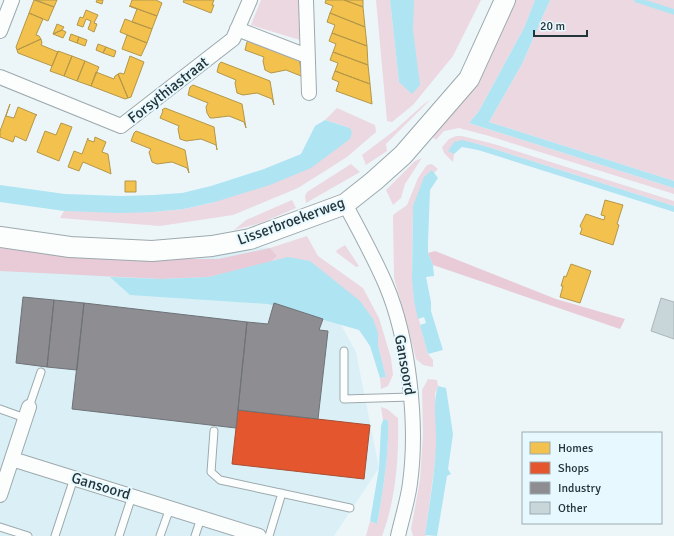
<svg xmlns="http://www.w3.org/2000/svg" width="674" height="536" viewBox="0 0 674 536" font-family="Signika,sans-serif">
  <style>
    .built { fill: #daf0f6 }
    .green { fill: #ecd8e1 }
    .forest { fill: #e8cbd6 }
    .water { fill: #afe4f3 }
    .homes { fill: #f2c14e; stroke: #b49748 }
    .shops { fill: #e4572e; stroke: #aa4d32 }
    .industry { fill: #8d8d92; stroke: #6e7378 }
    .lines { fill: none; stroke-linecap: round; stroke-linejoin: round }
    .stream { stroke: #afe4f3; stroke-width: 5.5 }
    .building { fill: #c8d5d9; stroke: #aab6ba }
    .service-casing { stroke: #9da9ad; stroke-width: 9 }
    .minor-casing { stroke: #9da9ad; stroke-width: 16 }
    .secondary-casing { stroke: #9da9ad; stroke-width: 22 }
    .service { stroke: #fcfefe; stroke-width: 7 }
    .minor { stroke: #fcfefe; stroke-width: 14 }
    .secondary { stroke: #fcfefe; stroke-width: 20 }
    .labels { text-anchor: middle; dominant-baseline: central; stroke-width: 4; stroke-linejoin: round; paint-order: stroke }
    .street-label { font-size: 15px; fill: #24353a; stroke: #e7f9fe }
  </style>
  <rect width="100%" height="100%" fill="#ecf6f9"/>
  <path class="built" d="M0 244 299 248 356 352 379 468 334 536H0Z"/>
  <path class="green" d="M261 0H301L303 41 251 25Z
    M376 0H390L399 82 408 0H481L453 56 413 105 392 122 387 121Z
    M514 0H535L524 28 479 111 469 123 674 188V194L489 136 459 128 444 131 436 140 433 137 456 109 473 82Z
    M550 0H674V181L489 122 522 64Z
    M430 100 386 144 387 151 366 165 362 155 395 130 424 104Z
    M337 108 375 125 376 132 347 157 298 188 233 215 160 226 60 218 64 211 153 212 184 209 215 202 350 128 325 120Z
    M456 136H462L494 144 674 201V206L478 144 462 141 449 151 454 154 453 162 444 153 442 147 449 139Z
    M422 158 405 184 401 198 393 205 386 190 415 161Z
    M351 164 360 172 306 203 305 196 307 192Z
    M432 164 438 169 434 173 432 170 413 206 412 269 414 301 428 354 433 360V367L423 365 416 359 408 327 394 278 393 215 407 205 418 178 427 165Z
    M292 200 296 208 261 223 234 230 246 220Z
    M307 236 318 256 363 288 379 318 391 358 393 375 388 386 381 389 380 378 386 377 378 345V333L270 262 277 256 270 248Z
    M345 245 359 266 356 267 336 252 337 250Z
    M428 379 437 380 438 386 435 394 437 443 434 470 425 535 427 536H413L411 529 420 480 423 434 422 390Z
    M381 407 387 409 398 418C399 457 396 499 382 536H366L370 521 377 524C383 490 389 456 388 421L386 419 383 420Z"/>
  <path class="forest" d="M0 248 73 257 139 259H218L270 248 277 256 270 262 209 277 161 279 0 271Z
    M435 251 556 299 625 319 620 329 433 265 428 253Z"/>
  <path class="water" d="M390 0H414L413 30 420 85 412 94 399 82Z
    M535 0H550L522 64 489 122 674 181V188L469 123 479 111 524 28Z
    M325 120 350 128 352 133 350 139 311 168 270 185 215 202 184 209 153 212 121 213 64 211 0 202V185L65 194 121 196 153 195 182 193 211 186 264 169 301 154 315 126Z
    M462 140 478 144 674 206V212L478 150 462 147 454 154 448 151 454 142Z
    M432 170 438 178 430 190 428 243V253L433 265 434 276 426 277 431 302V311L443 350 428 354 420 325 426 323 424 317 418 319 414 301 412 280 413 206 424 177Z
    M288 257 310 261 360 301 373 319 378 333V345L386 377 380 378 370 346 359 330 268 304 130 295 110 277 161 279 209 277Z
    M438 386 446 388 453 434 448 469 451 474 447 476 437 536 425 535C429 505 435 475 436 444 437 425 432 404 438 386Z
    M386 419 388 421C389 456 383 490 377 524L370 521 379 468 381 426 383 420Z"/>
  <path class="homes" d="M34 0 54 7 48 21 29 13Z
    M36 0H57L54 7Z
    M97 0H103L102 4 96 2Z
    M132 0H156L162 3 157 16 130 6Z
    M184 0H214L212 5H214L211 13 183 2Z
    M326 0H344L363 7 365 27 330 13 333 6 325 3Z
    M344 0H363V7Z
    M129 6 157 16 152 29 132 22 137 9Z
    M86 10 98 15 94 23 97 24 94 32 88 29 91 21 86 19 83 27 77 25 80 17 83 18Z
    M29 13 43 19 36 35 39 36 41 39 17 50 16 47Z
    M330 13 365 27 367 46 332 33 335 25 327 22Z
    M125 19 152 29 147 43 120 32Z
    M57 24 64 27 62 30 53 34Z
    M62 30 66 32 63 38 53 34Z
    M332 33 367 46 368 65 333 52 336 44 329 41Z
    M71 34 79 37 77 43 69 40Z
    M127 35 147 43 141 56 122 49Z
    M79 37 87 40 85 46 77 43Z
    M41 39 42 43 41 45 58 52 52 66 18 53 17 50Z
    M250 39 299 58 303 82 301 76 286 70 271 73 265 70 263 61 264 57 245 50 247 42Z
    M98 44 106 47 103 53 96 50Z
    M106 47 116 51 114 57 103 53Z
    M58 51 72 56 64 76 50 71Z
    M333 52 368 65 370 84 335 71 338 63 330 60Z
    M72 56 85 61 77 81 64 76Z
    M130 56 144 62 131 97 128 98 118 74 120 73 124 74Z
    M85 61 99 67 91 86 77 81Z
    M221 62 270 81 274 105 272 99 257 93 243 95 237 93 235 83 236 80 217 72 219 64Z
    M335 71 370 84 372 104 336 91 339 82 332 79Z
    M96 72 114 79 115 76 118 74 128 98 125 99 91 86Z
    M193 85 242 104 246 128 244 122 229 116 213 118H210L207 113 206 107 208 103 188 95 190 87Z
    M10 104 6 116 14 118 18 107 37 115H36L26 141 15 136 13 142 0 137V131Z
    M165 108 214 127 217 150 216 145 201 139 186 141 180 139 178 129 179 126 160 118 163 111 162 110Z
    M61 123 72 127 59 161 37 152 45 131 56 135Z
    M136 131 185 150 189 173 187 168 172 162 157 164 152 162 149 152 151 149 131 141 134 133Z
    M95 137 106 142 102 152 108 154 111 174 109 173 83 162 79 171 68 167 74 151 82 154 88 138V140L94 142Z
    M125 181H136V192H125Z
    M605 200 623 205 617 224 619 225 613 245 580 234 582 229 580 226 586 214 604 220 605 216 601 215Z
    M571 264 591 271 580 303 560 297 563 286H561L564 276 566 277Z"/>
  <path class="shops" d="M238 410 370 425 364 479 232 464Z"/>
  <path class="industry" d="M23 297 54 300 47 367 16 363Z
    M54 300 84 303 77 370 47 367Z
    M84 303 247 322 236 428 72 409Z
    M274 303 323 319 319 330 328 331 318 419 238 410 247 322 268 324Z"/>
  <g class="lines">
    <path class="stream" d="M637 0 674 12"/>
  </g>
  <path class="building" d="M661 298 674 302V339L651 331Z"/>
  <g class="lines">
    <defs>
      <path id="service" d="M344 351V399L411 397
        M29 407 41 372
        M0 409 25 418
        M214 431 211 472 220 480 350 508
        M0 527 28 536
        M55 536 74 478
        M119 536 132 496
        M160 536 170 508
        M195 536 201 518
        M269 536 282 493"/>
      <path id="minor" d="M306 0 309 93
        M237 29 307 56
        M0 31 12 0
        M0 77 121 126 233 39 250 0
        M345 204C359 230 374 257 386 285 409 339 418 425 410 483 408 500 402 518 398 536
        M12 459 259 536
        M0 495 29 407"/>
      <path id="secondary" d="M0 237 70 247 152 251 212 246 250 239 345 204 374 181 403 155 469 79 505 0"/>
    </defs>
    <use href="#service" class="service-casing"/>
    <use href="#minor" class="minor-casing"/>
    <use href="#secondary" class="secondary-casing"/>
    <use href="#service" class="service"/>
    <use href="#minor" class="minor"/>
    <use href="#secondary" class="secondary"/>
  </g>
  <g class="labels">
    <g class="street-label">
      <text transform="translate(168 90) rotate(-38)">Forsythiastraat</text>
      <text transform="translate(291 221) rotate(-20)">Lisserbroekerweg</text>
      <text transform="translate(405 365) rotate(80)">Gansoord</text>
      <text transform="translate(101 486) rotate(17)">Gansoord</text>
    </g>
  </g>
  <rect x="522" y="432" width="140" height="92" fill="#e7f9fe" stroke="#99abb0"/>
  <rect x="530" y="442" width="20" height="12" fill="#f2c14e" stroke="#99abb0"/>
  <text x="558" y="452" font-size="12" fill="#24353a">Homes</text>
  <rect x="530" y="462" width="20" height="12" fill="#e4572e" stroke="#99abb0"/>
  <text x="558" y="472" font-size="12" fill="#24353a">Shops</text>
  <rect x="530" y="482" width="20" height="12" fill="#8d8d92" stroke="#99abb0"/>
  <text x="558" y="492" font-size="12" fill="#24353a">Industry</text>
  <rect x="530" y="502" width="20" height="12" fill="#c8d5d9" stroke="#99abb0"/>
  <text x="558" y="512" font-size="12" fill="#24353a">Other</text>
  <path d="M534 30v6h53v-6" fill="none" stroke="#24353a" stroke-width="2"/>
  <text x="540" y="30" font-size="12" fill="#24353a" stroke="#e7f9fe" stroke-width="3" paint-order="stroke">20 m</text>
</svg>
